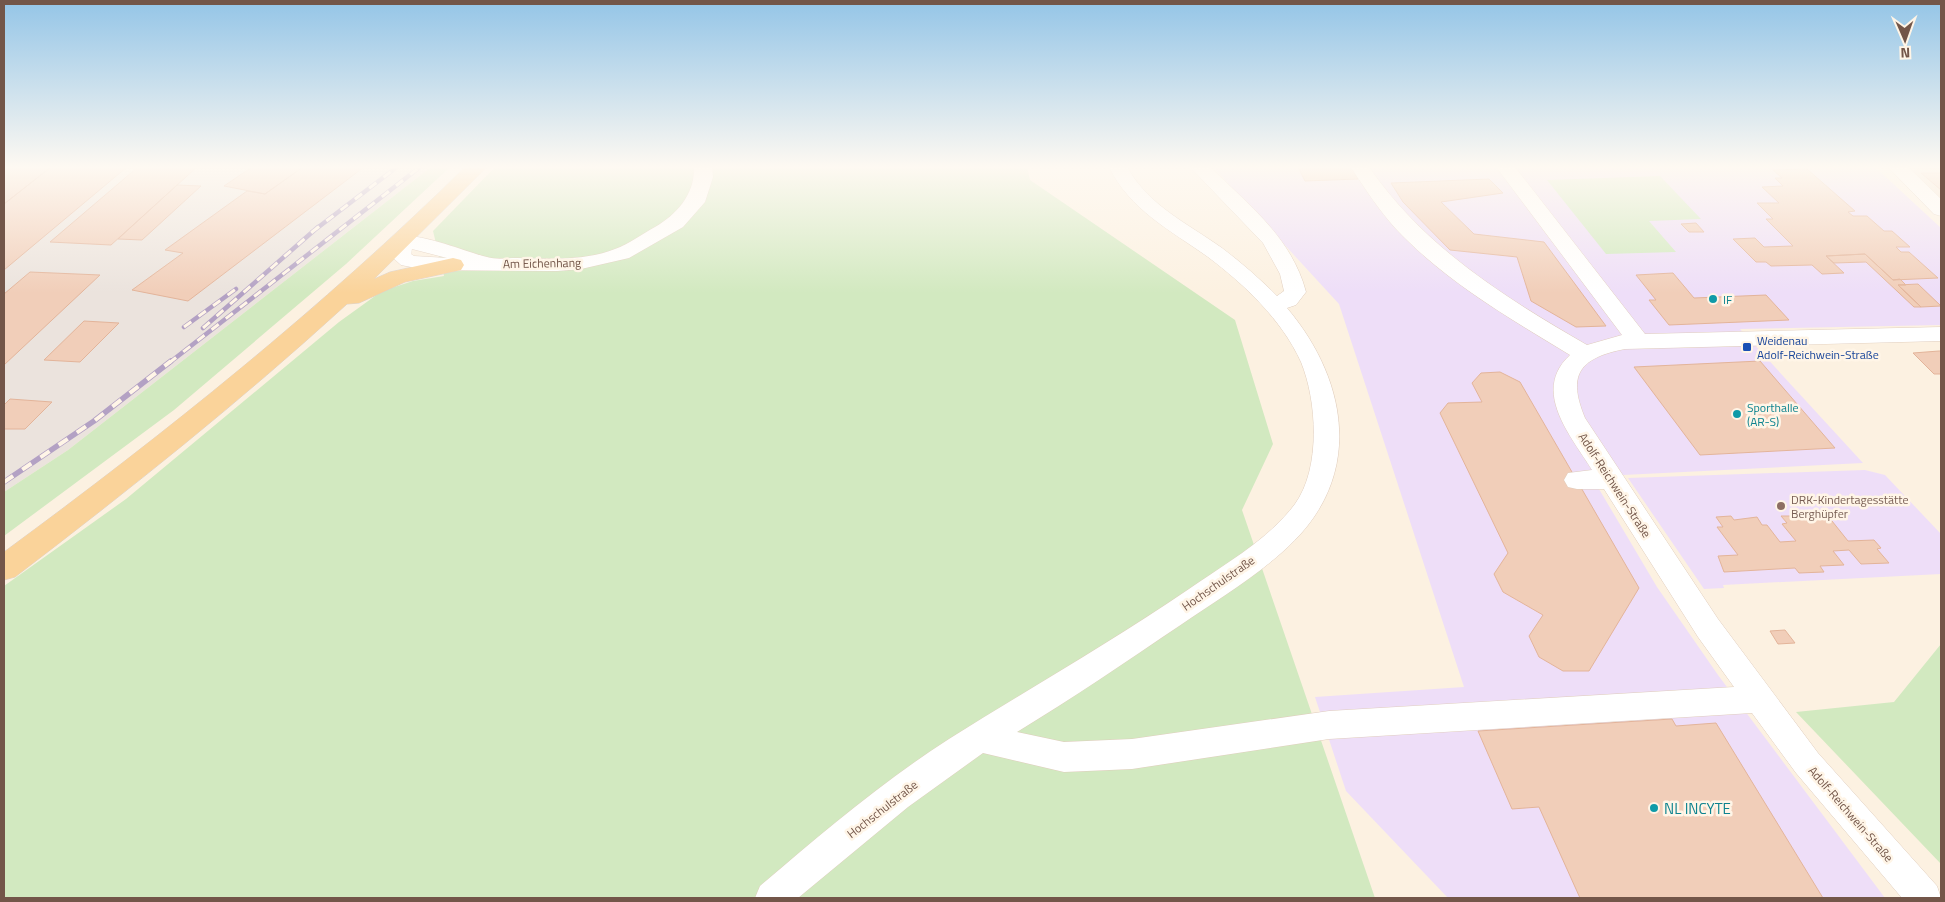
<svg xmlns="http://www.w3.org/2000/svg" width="1945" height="902" viewBox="0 0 1945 902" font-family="'Titillium Web',sans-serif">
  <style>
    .residential { fill: #f3e2d0 }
    .industrial { fill: #ebe3dd }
    .education { fill: #eedef8 }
    .green { fill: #d2e9c0 }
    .building { fill: #f1ceb9; stroke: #e3b49a }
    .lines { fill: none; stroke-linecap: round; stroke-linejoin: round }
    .minor-casing { stroke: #e0cdbd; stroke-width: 1 }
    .major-casing { stroke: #dbd3d0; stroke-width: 1 }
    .minor { fill: #fff; fill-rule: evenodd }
    .major { fill: #fad39a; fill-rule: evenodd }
    .rail-far1-casing { stroke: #b3a1c4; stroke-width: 4.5 }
    .rail-casing { stroke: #b3a1c4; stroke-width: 5.5 }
    .rail-far1 { stroke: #fff5e7; stroke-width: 3; stroke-dasharray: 9; stroke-linecap: butt }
    .rail { stroke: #fff5e7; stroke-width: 4; stroke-dasharray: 11; stroke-linecap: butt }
    .culture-dot { fill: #0f9aa8; stroke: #fff5e7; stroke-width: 2 }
    .transit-dot { fill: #1a4fb4; stroke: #fff5e7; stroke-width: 2 }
    .education-dot { fill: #8d6e63; stroke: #fff5e7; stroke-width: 2 }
    .labels { text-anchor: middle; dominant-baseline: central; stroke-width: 5; stroke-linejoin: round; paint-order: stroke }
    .street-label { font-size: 12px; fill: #735649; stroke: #fff5e7 }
    .culture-label { font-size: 12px; fill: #0d838f; stroke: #fff5e7; text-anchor: start }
    .transit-label { font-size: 12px; fill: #164399; stroke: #fff5e7; text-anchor: start }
    .education-label { font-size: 12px; fill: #785e54; stroke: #fff5e7; text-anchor: start }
    .near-culture-label { font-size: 15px; fill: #0d838f; stroke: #fff5e7; text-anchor: start }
  </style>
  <rect width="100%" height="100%" fill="#fcf1e1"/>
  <path class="residential" d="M1899 167H1941V210L1905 172Z"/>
  <path class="industrial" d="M4 167H431L68 450 4 492Z"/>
  <path class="education" d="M1213 167H1875L1941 228V325L1740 329 1863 463 1623 475 1596 484 1657 587 1718 675 1885 898H1448L1346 791 1315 697 1464 687 1339 304Z
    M1865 470 1885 475 1941 534V574L1723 585 1724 588 1704 589 1628 478Z"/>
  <path class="green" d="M431 167H450L346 264 174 410 4 536V492L68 450Z
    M495 167H1027L1030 180 1235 320 1273 444 1242 510 1375 898H4V586L126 499 339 322 382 291 413 281 444 276 433 231Z
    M1660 176 1701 219 1649 221 1676 252 1606 254 1547 180Z
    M1941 644V864L1796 712 1894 702Z"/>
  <path class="building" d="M4 167H51L4 204Z
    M51 167H127L4 270V204Z
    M138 167H197L111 245 50 242Z
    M252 167H303L265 194 224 186Z
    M303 167H364L188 301 132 290 183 253 165 250 247 191 265 194Z
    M1298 167H1351L1358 179 1305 181Z
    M1807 169 1855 211 1848 212 1853 216H1867L1884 231H1892L1910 247H1896L1901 252H1909L1938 278 1893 280 1865 254 1826 256 1844 273 1822 274 1812 265 1771 266 1766 262H1756L1733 239 1755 238 1764 247 1793 246 1766 219H1773L1757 203H1779L1762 187 1783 186 1775 178H1782L1773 170Z
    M1921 173H1941V190Z
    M1489 179 1503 193 1441 202 1474 234 1544 242 1606 326 1576 327 1531 301 1517 257 1450 250 1403 202 1391 183Z
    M177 185 201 186 142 240 118 239Z
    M1696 223 1704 232H1689L1681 224Z
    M1865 254 1893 280 1900 279 1906 285H1898L1921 307H1914L1866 262 1834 263 1826 256Z
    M30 272 100 275 4 365V294Z
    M1673 273 1694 298 1766 295 1789 320 1669 325 1649 300H1656L1636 275Z
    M1918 284 1941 306 1921 307 1898 285Z
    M84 321 119 323 80 362 44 360Z
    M1939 351H1941V374H1934L1913 353Z
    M1760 361 1835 448 1700 455 1634 367Z
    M1500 372 1520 382 1639 588 1589 671H1563L1539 657 1529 636 1543 615 1503 592 1494 574 1508 553 1440 413 1448 403 1482 402 1472 383 1481 373Z
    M10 399 52 402 25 429H4V405Z
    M1818 511 1826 521H1832L1848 541 1874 540 1881 548 1877 549 1889 563 1861 564 1849 550 1833 551 1844 565 1820 566 1824 572 1799 573 1795 568 1724 572 1718 556 1738 555 1717 527H1723L1716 517 1731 516 1734 520 1757 517 1762 525H1767L1780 542 1796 541 1782 524 1787 523 1781 516H1805L1802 512Z
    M1785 630 1795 643 1778 644 1770 631Z
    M1672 719 1676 726 1716 723 1823 898H1580L1539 807 1512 809 1478 731Z"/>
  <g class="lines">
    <defs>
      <path id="minor" d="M694 167H712L713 177 705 202 683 227 629 258 581 269 557 271 426 270 401 265 391 256 392 241 395 237C418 231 463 251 487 257 496 260 508 258 517 258 549 259 585 261 615 249 629 244 642 234 655 227 677 214 695 194 694 167ZM412 249 447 258 414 256 411 254Z
        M1109 167H1127C1149 206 1187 223 1222 248 1242 263 1260 279 1277 296L1284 291 1280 274 1263 243 1190 167H1210C1248 204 1292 238 1306 292L1296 305 1287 308C1337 367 1361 448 1314 517 1285 560 1224 595 1182 624 1127 661 1073 698 1017 732L1064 742 1132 739 1329 711 1734 687 1698 637 1604 489H1577L1568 487 1564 480 1568 473 1592 470C1571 436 1531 391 1570 355 1509 318 1445 281 1396 229 1379 210 1365 189 1351 167H1369C1424 247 1504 297 1587 345L1622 335 1497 168 1515 167 1645 334 1941 327V341L1625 349C1579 358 1567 375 1585 418L1718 619 1818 753 1937 886 1941 898H1902L1796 773 1752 713 1329 739 1132 769 1064 772 983 753 908 807 798 898H755L760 886C821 834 882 782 949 739 1029 689 1111 642 1189 589 1225 564 1268 540 1295 504 1321 468 1317 401 1301 362 1282 320 1244 284 1208 257 1170 230 1130 210 1109 167Z
        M1888 167H1908L1941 199V216L1934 214Z"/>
      <path id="major" d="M465 167H487L374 279 390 272 453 258 461 260 464 265 461 270 405 282 359 303 347 304C241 401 129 490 15 577L4 580V552C166 433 322 308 465 167Z"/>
    </defs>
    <use href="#minor" class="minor-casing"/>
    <use href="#major" class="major-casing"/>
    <use href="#minor" class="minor"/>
    <use href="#major" class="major"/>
    <defs>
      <path id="rail-far1" d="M312 232 397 167
        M184 327 236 289
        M203 328 318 227
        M169 363 420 167"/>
      <path id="rail" d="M4 482 94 421 171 361"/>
    </defs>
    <use href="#rail-far1" class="rail-far1-casing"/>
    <use href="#rail" class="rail-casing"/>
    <use href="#rail-far1" class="rail-far1"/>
    <use href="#rail" class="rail"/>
  </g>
  <linearGradient id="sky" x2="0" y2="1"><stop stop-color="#94c5e7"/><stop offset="0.57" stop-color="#fef9f2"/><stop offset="1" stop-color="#fef9f2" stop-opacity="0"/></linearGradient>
  <rect width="1945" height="293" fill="url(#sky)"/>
  <g class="culture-dot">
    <circle cx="1713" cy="299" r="5"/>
    <circle cx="1737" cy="414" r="5"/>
    <circle cx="1654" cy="808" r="5"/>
  </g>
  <rect class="transit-dot" x="1742" y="342" width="10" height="10" rx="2.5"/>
  <circle class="education-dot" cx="1781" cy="506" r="5"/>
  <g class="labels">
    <g class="street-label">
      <text transform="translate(542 263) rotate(-1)">Am Eichenhang</text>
      <text transform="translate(1615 485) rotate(57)">Adolf-Reichwein-Straße</text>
      <text transform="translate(1218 583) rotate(-35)">Hochschulstraße</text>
      <text transform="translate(882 809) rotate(-38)">Hochschulstraße</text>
      <text transform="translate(1851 814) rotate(49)">Adolf-Reichwein-Straße</text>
    </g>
    <g class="culture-label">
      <text x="1723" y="299">IF</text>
      <text x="1747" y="407">Sporthalle<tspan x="1747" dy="14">(AR-S)</tspan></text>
    </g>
    <g class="transit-label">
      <text x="1757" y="340">Weidenau<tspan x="1757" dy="14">Adolf-Reichwein-Straße</tspan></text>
    </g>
    <g class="education-label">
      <text x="1791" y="499">DRK-Kindertagesstätte<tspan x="1791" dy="14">Berghüpfer</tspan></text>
    </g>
    <g class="near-culture-label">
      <text x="1664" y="808">NL INCYTE</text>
    </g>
  </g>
  <rect width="1945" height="902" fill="none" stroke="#735649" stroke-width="10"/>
  <g transform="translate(1905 40) rotate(178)" stroke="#fff5e7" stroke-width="4" paint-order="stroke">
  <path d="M0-4L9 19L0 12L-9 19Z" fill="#735649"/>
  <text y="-8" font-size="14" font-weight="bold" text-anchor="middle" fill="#735649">N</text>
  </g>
</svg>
